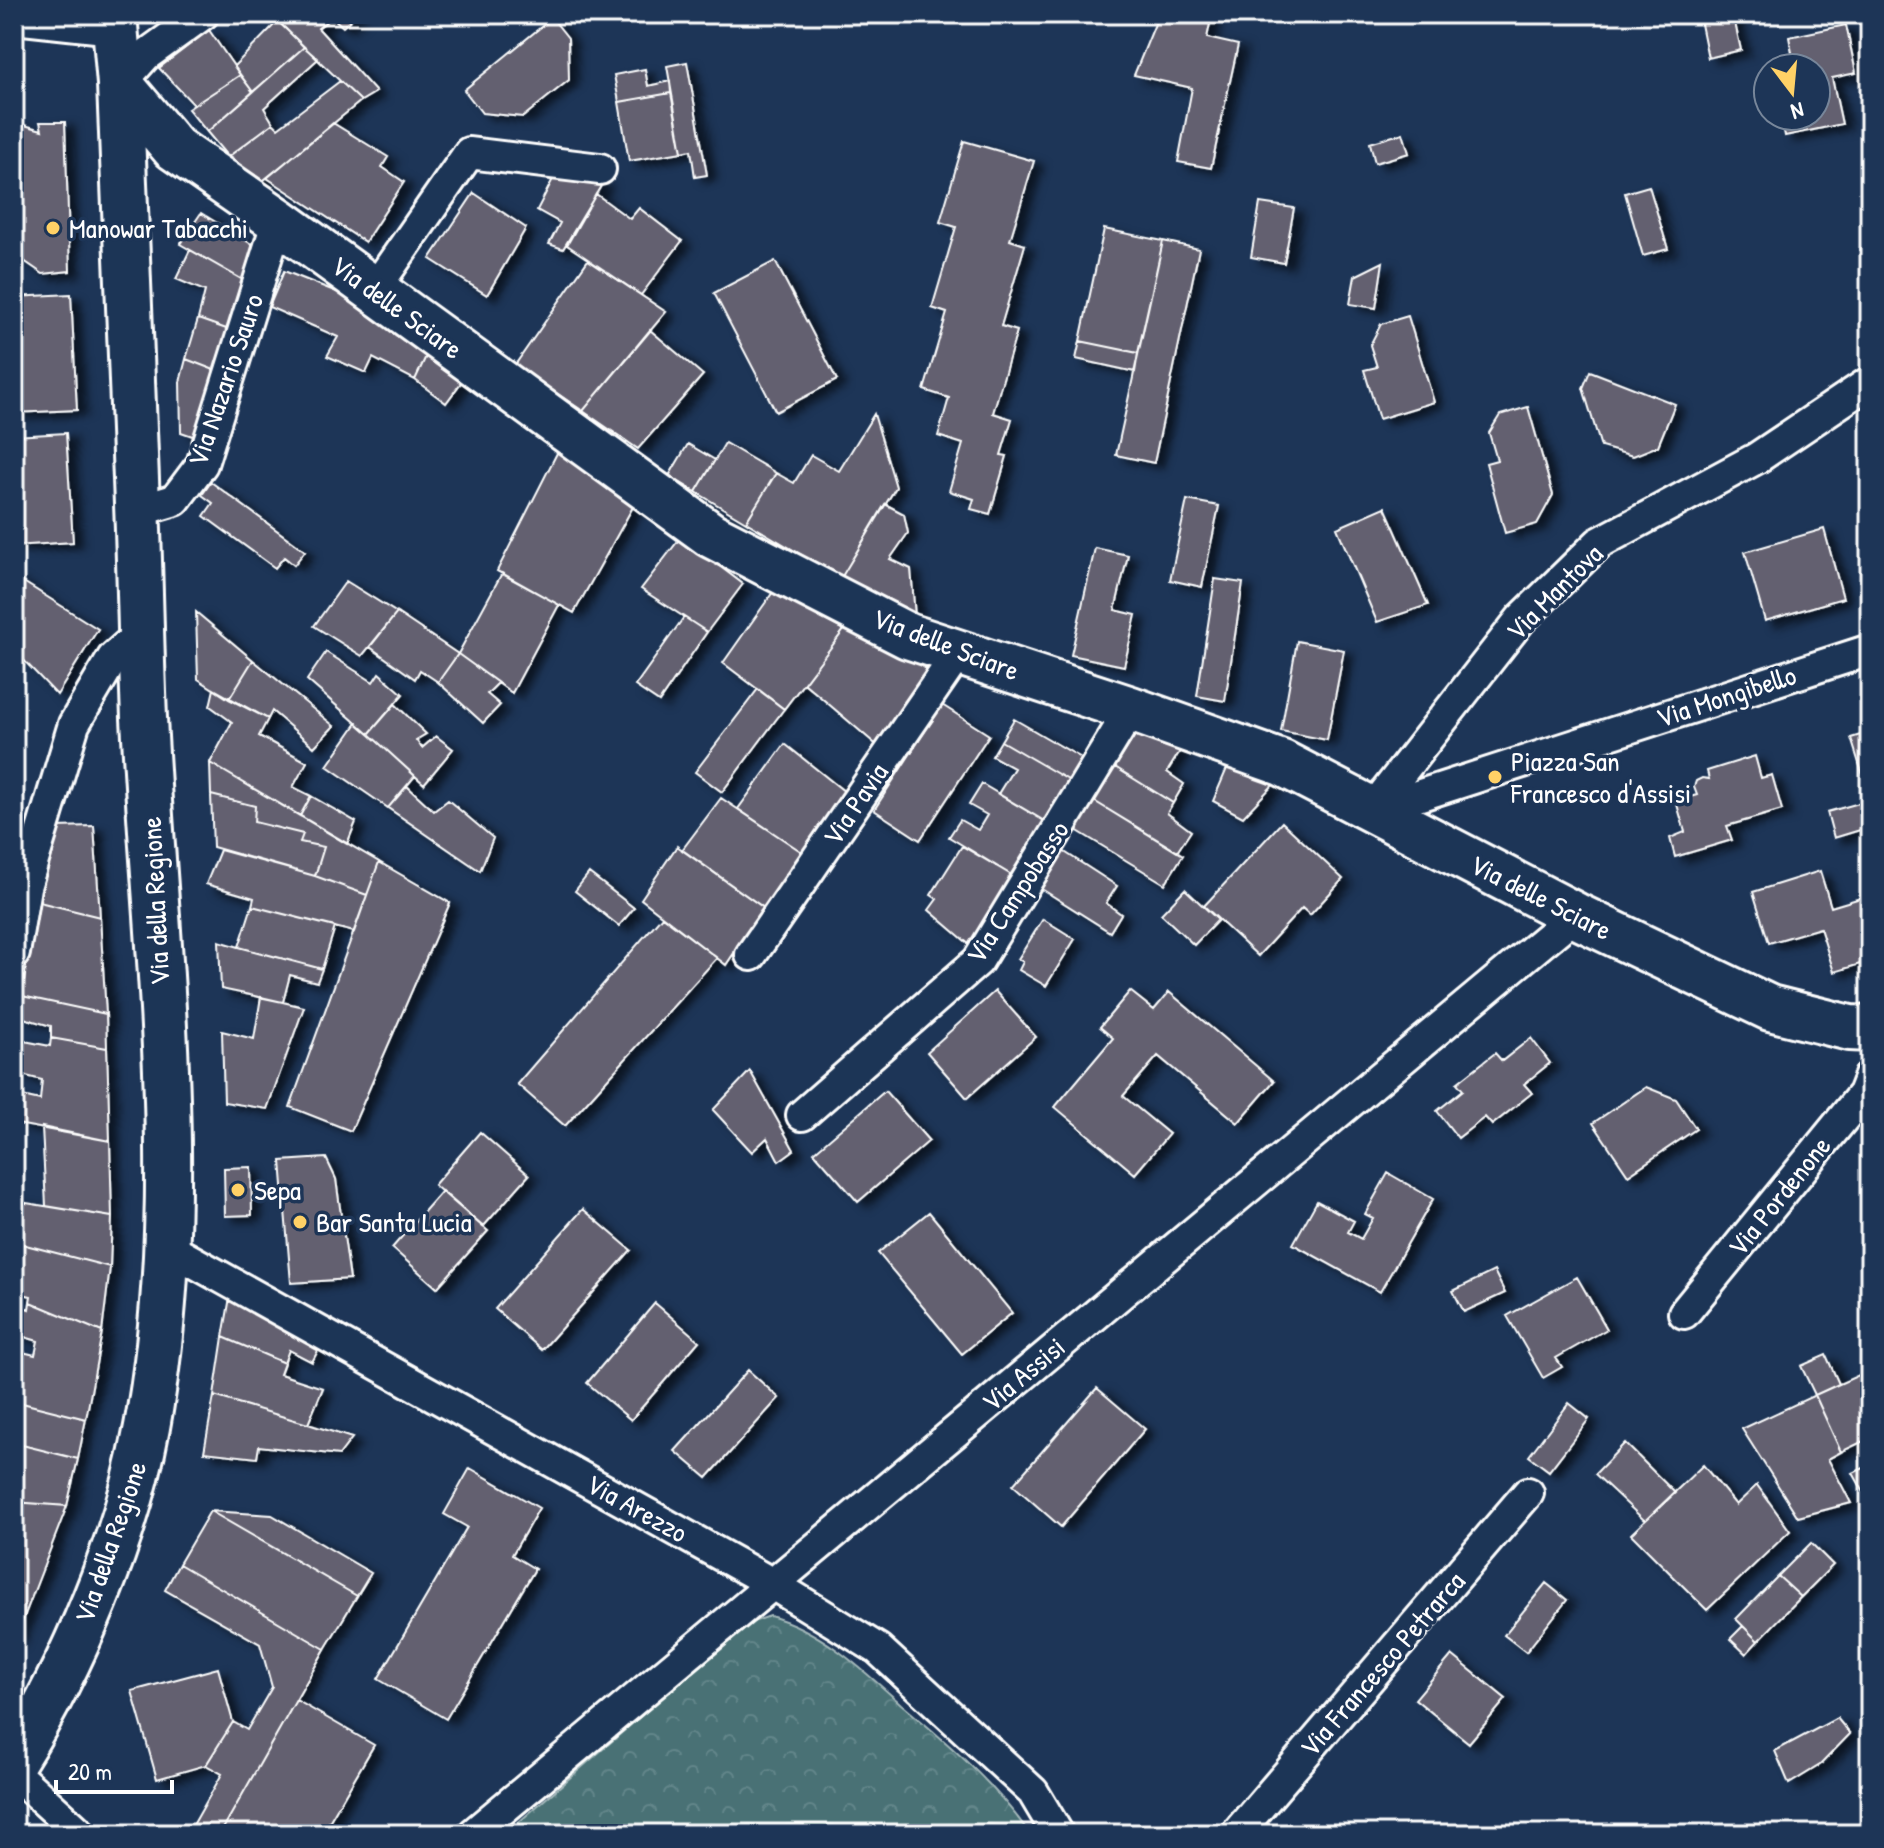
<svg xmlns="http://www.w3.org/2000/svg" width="1884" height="1848" viewBox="0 0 1884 1848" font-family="'Patrick Hand',sans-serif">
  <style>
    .forest { fill: url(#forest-crowns); stroke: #a4b8ba; stroke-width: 2 }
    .building { fill: #63606f; stroke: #fff; stroke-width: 2; filter: url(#shadow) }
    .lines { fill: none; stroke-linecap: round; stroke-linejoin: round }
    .street-casing { stroke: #fff; stroke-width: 36 }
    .secondary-casing { stroke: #fff; stroke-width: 50 }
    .street { stroke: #1d3557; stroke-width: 30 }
    .secondary { stroke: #1d3557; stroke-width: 44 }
    .poi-dot { fill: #ffd166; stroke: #1d3557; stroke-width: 3 }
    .labels { text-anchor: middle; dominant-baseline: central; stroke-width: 7; stroke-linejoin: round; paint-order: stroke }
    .poi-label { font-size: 28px; fill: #fff; stroke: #1d3557; text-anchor: start }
    .street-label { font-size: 28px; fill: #fff; stroke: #1d3557 }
  </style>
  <defs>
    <pattern id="forest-crowns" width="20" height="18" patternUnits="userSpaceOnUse" patternTransform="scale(2)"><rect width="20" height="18" fill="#487175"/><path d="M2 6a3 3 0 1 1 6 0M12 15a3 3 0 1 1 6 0" fill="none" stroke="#63868a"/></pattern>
    <filter id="shadow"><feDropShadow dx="9" dy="5" stdDeviation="4" flood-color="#0009"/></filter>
  </defs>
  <rect width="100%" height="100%" fill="#1d3557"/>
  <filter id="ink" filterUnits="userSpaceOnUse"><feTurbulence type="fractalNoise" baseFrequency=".0125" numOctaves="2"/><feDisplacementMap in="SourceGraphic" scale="16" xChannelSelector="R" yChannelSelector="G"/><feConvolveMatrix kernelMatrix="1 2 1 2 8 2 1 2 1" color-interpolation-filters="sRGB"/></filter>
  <g filter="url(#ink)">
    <path class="forest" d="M770 1616C821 1630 862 1669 901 1704 949 1744 994 1783 1030 1834H505L747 1624Z"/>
    <path class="building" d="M270 14H357L343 27 332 17 318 28 376 92 361 101Z
      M1159 14H1212L1207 38 1238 45 1211 168 1178 162 1192 88 1134 75Z
      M1699 14H1733L1741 50 1708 58Z
      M552 18 568 38 569 80 523 117 482 113 464 90Z
      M278 21 304 47 253 92 234 66Z
      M1846 25 1856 73 1832 78 1842 124 1785 136 1781 116H1816V68H1795L1789 37Z
      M209 30 240 75 194 105 159 68Z
      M304 47 318 59 264 108 273 123 228 157 207 132Z
      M687 62 707 175 695 177 691 150 682 152 667 66Z
      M645 69 648 86 670 81 671 93 619 102 614 75Z
      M240 75 253 92 207 132 188 109Z
      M340 81 361 101 254 188 228 157 273 123 278 128Z
      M671 93 682 152 629 161 619 102Z
      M14 120 24 125 14 145Z
      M40 122H65L70 271 43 274 14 254V145L24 125 42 130Z
      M333 123 388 157 382 167 404 182 365 242 267 178Z
      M1403 133 1409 153 1375 163 1370 143Z
      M964 141 1034 161 1010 240 1025 245 1001 326 1017 331 993 413 1012 419 1001 455 1007 456 990 514 971 509 974 499 949 491 963 444 938 436 949 398 924 390 947 313 932 308 956 227 940 222Z
      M555 175 604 181 563 249 549 244 560 223 537 210Z
      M1649 186 1668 249 1643 256 1625 193Z
      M474 193 526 228 487 295 430 259Z
      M596 194 630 219 639 208 682 241 641 295 567 245Z
      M1260 203 1294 208 1284 263 1251 257Z
      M201 213 261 250 250 284 180 244Z
      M1104 229 1163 241 1138 353 1080 341Z
      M1163 241 1199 249 1154 463 1116 455Z
      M190 250 250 284 235 332 198 319 205 291 176 279Z
      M588 260 666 312 583 411 515 365Z
      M775 261 837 380 776 412 714 293Z
      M1383 262 1376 308 1350 304 1355 276Z
      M284 271 352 298 428 352 415 380 373 358 366 373 327 356 338 337 269 307Z
      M71 294 77 410 14 413V297Z
      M1408 316 1434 402 1379 419 1364 370 1377 367 1370 345 1381 324Z
      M198 319 235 332 222 373 186 359Z
      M650 330 703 375 638 449 583 411Z
      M1080 341 1138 353 1135 372 1076 359Z
      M428 352 463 380 446 403 415 380Z
      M186 359 222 373 201 439 181 432 180 382Z
      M1590 371 1675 404 1658 446 1633 456 1601 447 1583 388Z
      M1528 407 1553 495 1537 524 1505 533 1486 463 1497 460 1489 433 1500 415Z
      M874 414 896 487 841 578 746 522 776 473 794 483 811 455 839 471Z
      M66 433 73 542 14 546V436Z
      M725 443 776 473 746 522 696 492Z
      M688 444 715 460 696 492 669 476Z
      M558 451 634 505 574 613 497 571Z
      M211 482 305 551 294 565 284 557 275 568 204 516 213 503 202 495Z
      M1187 500 1219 506 1202 587 1170 580Z
      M885 504 904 514 908 533 890 559 911 569 915 616 841 578Z
      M1385 507 1428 605 1377 622 1337 528Z
      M1824 529 1843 598 1765 621 1745 552Z
      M681 537 743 584 707 632 641 589Z
      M1095 548 1128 555 1115 610 1136 615 1124 666 1071 655Z
      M502 573 559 605 512 693 458 654Z
      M14 576 98 629 57 695 14 650Z
      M1215 579 1243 583 1225 701 1197 696Z
      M346 581 397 613 362 656 314 626Z
      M773 592 844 630 784 709 723 663Z
      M196 612 253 660 229 699 198 679Z
      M397 613 458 654 438 682 420 670 415 679 370 647Z
      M684 617 707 632 659 702 635 686Z
      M844 630 904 652 931 673 880 748 804 683Z
      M1297 641 1344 650 1327 740 1281 731Z
      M326 652 373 682 379 673 403 694 369 734 307 680Z
      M458 654 498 683 487 694 500 705 483 723 438 682Z
      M253 660 334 726 314 747 272 711 268 719 229 699Z
      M214 689 268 719 259 736 307 762 293 787 311 796 300 816 210 763 232 722 210 706Z
      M758 689 784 709 722 792 695 772Z
      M395 704 426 734 416 740 422 748 436 736 453 749 424 784 369 734Z
      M942 705 989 735 920 840 874 810Z
      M1014 719 1083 759 1070 781 1001 741Z
      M357 723 415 776 388 808 327 766Z
      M1138 731 1182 748 1167 772 1184 784 1173 803 1115 767Z
      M1870 732V795H1869L1851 738Z
      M1001 741 1070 781 1046 822 998 794 1014 768 992 756Z
      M785 744 845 792 802 852 738 809Z
      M1755 756 1761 778 1772 775 1782 810 1727 826 1732 840 1675 857 1670 838 1685 832 1676 801 1697 795 1694 787 1696 781 1702 778 1709 779 1707 771Z
      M210 763 379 862 367 895 315 876 324 847 300 842 303 834 254 822 255 806 211 795Z
      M1228 766 1274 784 1243 817 1213 801Z
      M1115 767 1173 803 1167 813 1191 831 1177 852 1094 801Z
      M982 784 1046 822 1013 876 949 837 960 820 978 830 987 815 969 805Z
      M407 786 434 811 448 800 493 838 480 871 388 808Z
      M211 795 255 806 254 822 303 834 300 842 324 847 315 876 213 847Z
      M311 796 356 822 347 844 300 816Z
      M721 798 802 852 764 908 682 850Z
      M1870 800V827L1834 838 1827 812Z
      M1094 801 1183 855 1165 884 1076 830Z
      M1282 822 1343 879 1310 915 1302 908 1258 956 1204 906Z
      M94 826 100 917 35 901 56 827Z
      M677 846 764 908 726 965 641 899Z
      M962 846 1013 876 971 946 929 910 937 899 931 895Z
      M220 850 315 876 367 895 354 932 252 906 254 898 206 884Z
      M1063 851 1117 886 1106 903 1121 914 1110 932 1040 888Z
      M379 862 450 903 351 1131 290 1107Z
      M1820 871 1831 907 1867 896 1870 905V961L1834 972 1820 928 1769 943 1753 892Z
      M589 873 634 908 619 926 575 891Z
      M1185 889 1218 920 1194 945 1161 914Z
      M35 901 100 917 106 1014 22 996Z
      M252 906 335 927 322 969 239 947Z
      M662 916 717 958 565 1126 517 1084Z
      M1043 919 1075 939 1046 986 1019 970 1023 962 1018 959Z
      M219 941 239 947 322 969 317 982 290 975 283 1002 221 989Z
      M995 991 1036 1037 967 1098 927 1052Z
      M1130 991 1154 1010 1169 992 1274 1081 1238 1123 1158 1056 1123 1096 1169 1134 1135 1174 1055 1107 1113 1038 1100 1027Z
      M22 996 106 1014 107 1048 51 1038V1026L20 1017Z
      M261 997 304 1007 267 1109 224 1102 222 1031 254 1039Z
      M51 1038 107 1048 110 1141 17 1124 18 1095 40 1100 42 1080 18 1074 19 1040 50 1046Z
      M1531 1038 1550 1063 1524 1084 1532 1093 1492 1125 1485 1117 1458 1138 1437 1111 1463 1090 1457 1083 1495 1053 1502 1061Z
      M750 1071 794 1150 779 1161 767 1138 752 1152 713 1110Z
      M1646 1087 1676 1099 1696 1129 1628 1175 1593 1123Z
      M885 1091 929 1141 858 1202 814 1152Z
      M42 1127 110 1141 112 1217 46 1206Z
      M480 1132 529 1175 483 1227 434 1185Z
      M326 1158 336 1179 350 1279 291 1283 281 1161Z
      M251 1167 252 1215 225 1216 224 1168Z
      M1388 1173 1433 1199 1380 1292 1293 1244 1317 1201 1354 1221 1348 1232 1361 1239 1373 1218 1365 1214Z
      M442 1191 488 1231 437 1288 392 1248Z
      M14 1201 112 1217 110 1267 14 1242Z
      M583 1209 631 1250 542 1350 495 1309Z
      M929 1212 1012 1313 962 1354 878 1253Z
      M14 1242 110 1267 102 1332 30 1302 31 1296 14 1292Z
      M1494 1271 1505 1293 1464 1312 1453 1291Z
      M1577 1277 1607 1329 1556 1358 1562 1367 1543 1378 1507 1316Z
      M230 1297 319 1349 312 1362 289 1350 284 1363 223 1337Z
      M30 1302 102 1332 86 1419 14 1401V1350L35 1355 38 1341 14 1334V1310L16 1304 29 1309Z
      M655 1303 699 1341 631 1420 587 1383Z
      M223 1337 284 1363 280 1374 323 1388 308 1424 214 1396Z
      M1826 1355 1839 1384 1815 1395 1801 1366Z
      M748 1370 779 1398 707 1478 675 1451Z
      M1870 1370V1438L1841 1452 1815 1395Z
      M1097 1388 1145 1429 1061 1527 1013 1485Z
      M1815 1395 1841 1452 1828 1459 1851 1503 1798 1517 1742 1429Z
      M214 1396 308 1424 352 1438 339 1455 259 1446 257 1458 204 1452Z
      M14 1401 86 1419 78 1459 14 1443Z
      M1569 1403 1589 1419 1549 1471 1529 1456Z
      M14 1443 78 1459 67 1506 14 1502Z
      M1625 1443 1675 1493 1645 1521 1595 1474Z
      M1703 1465 1736 1505 1757 1485 1790 1531 1707 1610 1631 1534Z
      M1870 1465V1497L1867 1498 1853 1473Z
      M470 1468 539 1508 512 1555 535 1569 446 1719 378 1679 467 1527 444 1514Z
      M14 1502 67 1506 14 1643Z
      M210 1511 357 1596 325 1649 179 1564Z
      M210 1511 272 1515 371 1573 357 1596Z
      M1811 1543 1833 1565 1801 1597 1778 1576Z
      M179 1564 325 1649 220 1834H188L222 1774 206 1765 233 1722 247 1730 272 1687 260 1644 165 1590Z
      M1778 1576 1801 1597 1758 1641 1736 1619Z
      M1546 1583 1567 1600 1526 1652 1504 1635Z
      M1743 1626 1758 1641 1746 1654 1730 1639Z
      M1452 1655 1506 1699 1469 1743 1415 1699Z
      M218 1668 233 1722 206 1765 157 1779 132 1691Z
      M296 1700 374 1745 322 1834H220Z
      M1837 1718 1850 1734 1820 1765 1789 1784 1775 1751Z"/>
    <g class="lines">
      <defs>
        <path id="street" d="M14 18 114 29
          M120 84 146 55 203 14
          M374 290 469 153 600 169
          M138 511 175 500 202 464 278 220
          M1371 811 1521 619 1599 543 1757 458 1870 382
          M1371 811 1870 650
          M14 953 25 887 74 724 113 658 141 633
          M751 955 959 652
          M802 1115 978 961 1131 709
          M167 1247 771 1583 878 1649 1033 1792 1058 1834
          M1684 1313 1863 1094 1870 1076
          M14 1773 81 1834
          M473 1834 1575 915
          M1236 1834 1528 1493"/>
        <path id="secondary" d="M120 84 174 148 278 220 711 535 908 636 1131 709 1282 763 1575 915 1770 1008 1850 1028 1870 1029
          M14 1760C73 1666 127 1537 147 1427 190 1193 156 954 144 718 141 647 140 575 137 504 132 364 125 224 120 84L114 14"/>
      </defs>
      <use href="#street" class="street-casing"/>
      <use href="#secondary" class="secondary-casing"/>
      <use href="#street" class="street"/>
      <use href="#secondary" class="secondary"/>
    </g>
  </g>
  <g class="poi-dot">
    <circle cx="53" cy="228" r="8"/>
    <circle cx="1495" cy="777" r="8"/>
    <circle cx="238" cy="1190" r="8"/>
    <circle cx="300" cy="1222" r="8"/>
  </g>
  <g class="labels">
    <g class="poi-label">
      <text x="69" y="228">Manowar Tabacchi</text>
      <text x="1511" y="761">Piazza San<tspan x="1511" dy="32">Francesco d'Assisi</tspan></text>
      <text x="254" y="1190">Sepa</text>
      <text x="316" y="1222">Bar Santa Lucia</text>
    </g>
    <g class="street-label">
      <text transform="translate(397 307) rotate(36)">Via delle Sciare</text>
      <text transform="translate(225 380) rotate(-71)">Via Nazario Sauro</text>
      <text transform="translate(1554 592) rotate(-45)">Via Mantova</text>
      <text transform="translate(946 644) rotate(21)">Via delle Sciare</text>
      <text transform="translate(1726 696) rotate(-18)">Via Mongibello</text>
      <text transform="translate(855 804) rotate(-56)">Via Pavia</text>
      <text transform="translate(1017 892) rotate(-57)">Via Campobasso</text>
      <text transform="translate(1541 897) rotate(27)">Via delle Sciare</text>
      <text transform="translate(155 901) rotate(-93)">Via della Regione</text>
      <text transform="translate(1779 1196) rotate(-51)">Via Pordenone</text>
      <text transform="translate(1023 1374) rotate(-40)">Via Assisi</text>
      <text transform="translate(637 1508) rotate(29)">Via Arezzo</text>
      <text transform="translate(110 1542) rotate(-71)">Via della Regione</text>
      <text transform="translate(1382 1664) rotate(-49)">Via Francesco Petrarca</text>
    </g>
  </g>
  <rect width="1884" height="1848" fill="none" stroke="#1d3557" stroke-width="48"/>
  <rect x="24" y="24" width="1836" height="1800" fill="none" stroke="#fff" stroke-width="3" filter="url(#ink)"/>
  <g transform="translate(1792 92) rotate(164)"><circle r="38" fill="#1d3557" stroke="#77869a" stroke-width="2"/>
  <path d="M0-6L14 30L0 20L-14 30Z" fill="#ffd166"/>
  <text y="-12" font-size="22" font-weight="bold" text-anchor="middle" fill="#ffffff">N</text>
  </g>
  <path d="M56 1780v12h116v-12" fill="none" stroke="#ffffff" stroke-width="4"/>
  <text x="68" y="1780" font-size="24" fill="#ffffff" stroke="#1d3557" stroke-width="6" paint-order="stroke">20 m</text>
</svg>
